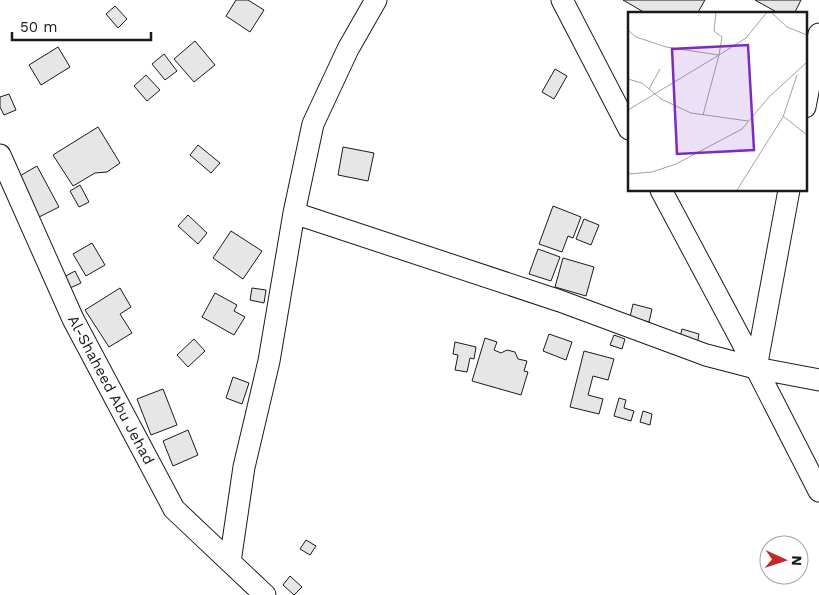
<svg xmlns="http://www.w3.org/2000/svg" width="819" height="595" viewBox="0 0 819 595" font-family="'Work Sans',sans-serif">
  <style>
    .building { fill: #e6e6e6; stroke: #1a1a1a }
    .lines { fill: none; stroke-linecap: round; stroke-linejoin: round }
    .minor-casing { stroke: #1a1a1a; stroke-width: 23 }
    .minor { stroke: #fff; stroke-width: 21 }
    .labels { text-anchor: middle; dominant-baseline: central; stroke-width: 4; stroke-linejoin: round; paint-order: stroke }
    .street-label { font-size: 15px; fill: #1a1a1a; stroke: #fff }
    .inset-road { fill: none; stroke: #a3a3a3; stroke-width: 1 }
    .view { fill: #7b2cbf; fill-opacity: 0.15; stroke: #7b2cbf; stroke-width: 2.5 }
    .inset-edge { fill: none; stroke: #1a1a1a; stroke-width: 2.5 }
  </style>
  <rect width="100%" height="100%" fill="#fff"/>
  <path class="building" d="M236 0H248L264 10 250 32 226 16Z
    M623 0H705L697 14H647Z
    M755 0H801L794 14H780Z
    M115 6 127 19 118 28 106 14Z
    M195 41 215 65 194 82 174 59Z
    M58 47 70 67 41 85 29 65Z
    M164 54 177 71 165 80 152 64Z
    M555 69 567 76 554 99 542 92Z
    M146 75 160 90 147 101 134 86Z
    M9 94 16 110 4 115 0 107V97Z
    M98 127 120 163 107 172 95 173 73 186 53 155Z
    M198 145 220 163 211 173 190 155Z
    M343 147 374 153 368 181 338 175Z
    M37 166 59 207 39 217 18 177Z
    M80 185 89 202 79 207 70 191Z
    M553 206 581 217 573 238 568 236 562 252 539 244Z
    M188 215 207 233 198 244 178 226Z
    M584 219 599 225 591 245 576 239Z
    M231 231 262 251 243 279 213 258Z
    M92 243 105 265 86 276 73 254Z
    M538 249 560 257 551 281 529 274Z
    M563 258 594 267 586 296 555 287Z
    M75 271 81 283 70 288 64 277Z
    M120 288 131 307 120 314 132 333 109 347 85 310Z
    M252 288 266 290 264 303 250 300Z
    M215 293 237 305 234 311 245 317 234 335 202 317Z
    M633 304 652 309 649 322 630 317Z
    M682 329 699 334 697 345 679 341Z
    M549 334 572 342 566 360 543 351Z
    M614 335 625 339 622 349 610 345Z
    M485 338 497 342 494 350 501 353 507 350 515 352 518 359 527 361 524 371 528 372 521 395 472 381Z
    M194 339 205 351 188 367 177 355Z
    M455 342 476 347 474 359 470 358 467 372 455 370 458 355 453 354Z
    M584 351 614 359 608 380 593 376 588 395 603 399 599 414 570 407Z
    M233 377 249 383 242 404 226 398Z
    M163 389 177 425 151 435 137 399Z
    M619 398 626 400 624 408 634 411 631 421 614 416Z
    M643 411 652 414 650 425 640 422Z
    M188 430 198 455 173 466 163 441Z
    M306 540 316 546 310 555 300 549Z
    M290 576 302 587 294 595 283 585Z"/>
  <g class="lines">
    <defs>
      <path id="minor" d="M562 0 629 129
        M805 107 819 34
        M0 155 73 319 174 509 265 595
        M661 190 756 368
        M789 190 756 368 819 380
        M294 213 560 301 706 355 756 368 819 491
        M230 562 244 467 269 361 294 213 313 124 348 49 376 0"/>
    </defs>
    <use href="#minor" class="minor-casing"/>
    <use href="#minor" class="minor"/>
  </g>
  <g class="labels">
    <g class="street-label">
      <text transform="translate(111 390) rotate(62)">Al-Shaheed Abu Jehad</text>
    </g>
  </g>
  <g transform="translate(628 12)">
    <rect width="179" height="179" fill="#fff"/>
    <path class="inset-road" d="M143 0 159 15 179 23M0 18 8 25 38 35 91 43 94 25 86 19 88 0M0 67 14 71 33 87 63 101 120 109M21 77 32 57M0 98 91 43M75 103 91 43 118 26 139 0M155 104 179 123M0 162 24 160 48 152 114 117 141 85 179 50M109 178 155 105 169 63"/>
    <path class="view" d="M120 33 126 138 49 142 44 37Z"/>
    <rect width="179" height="179" class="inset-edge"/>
  </g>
  <g transform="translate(784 560) rotate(93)"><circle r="24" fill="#ffffff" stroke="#a3a3a3"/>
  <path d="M0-4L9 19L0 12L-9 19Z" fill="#c62828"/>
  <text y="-8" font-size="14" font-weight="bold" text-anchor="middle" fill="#1a1a1a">N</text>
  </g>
  <path d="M12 32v8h139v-8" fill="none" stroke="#1a1a1a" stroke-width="2.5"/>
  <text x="20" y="32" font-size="15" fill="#1a1a1a" stroke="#ffffff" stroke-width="4" paint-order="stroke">50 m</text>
</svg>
